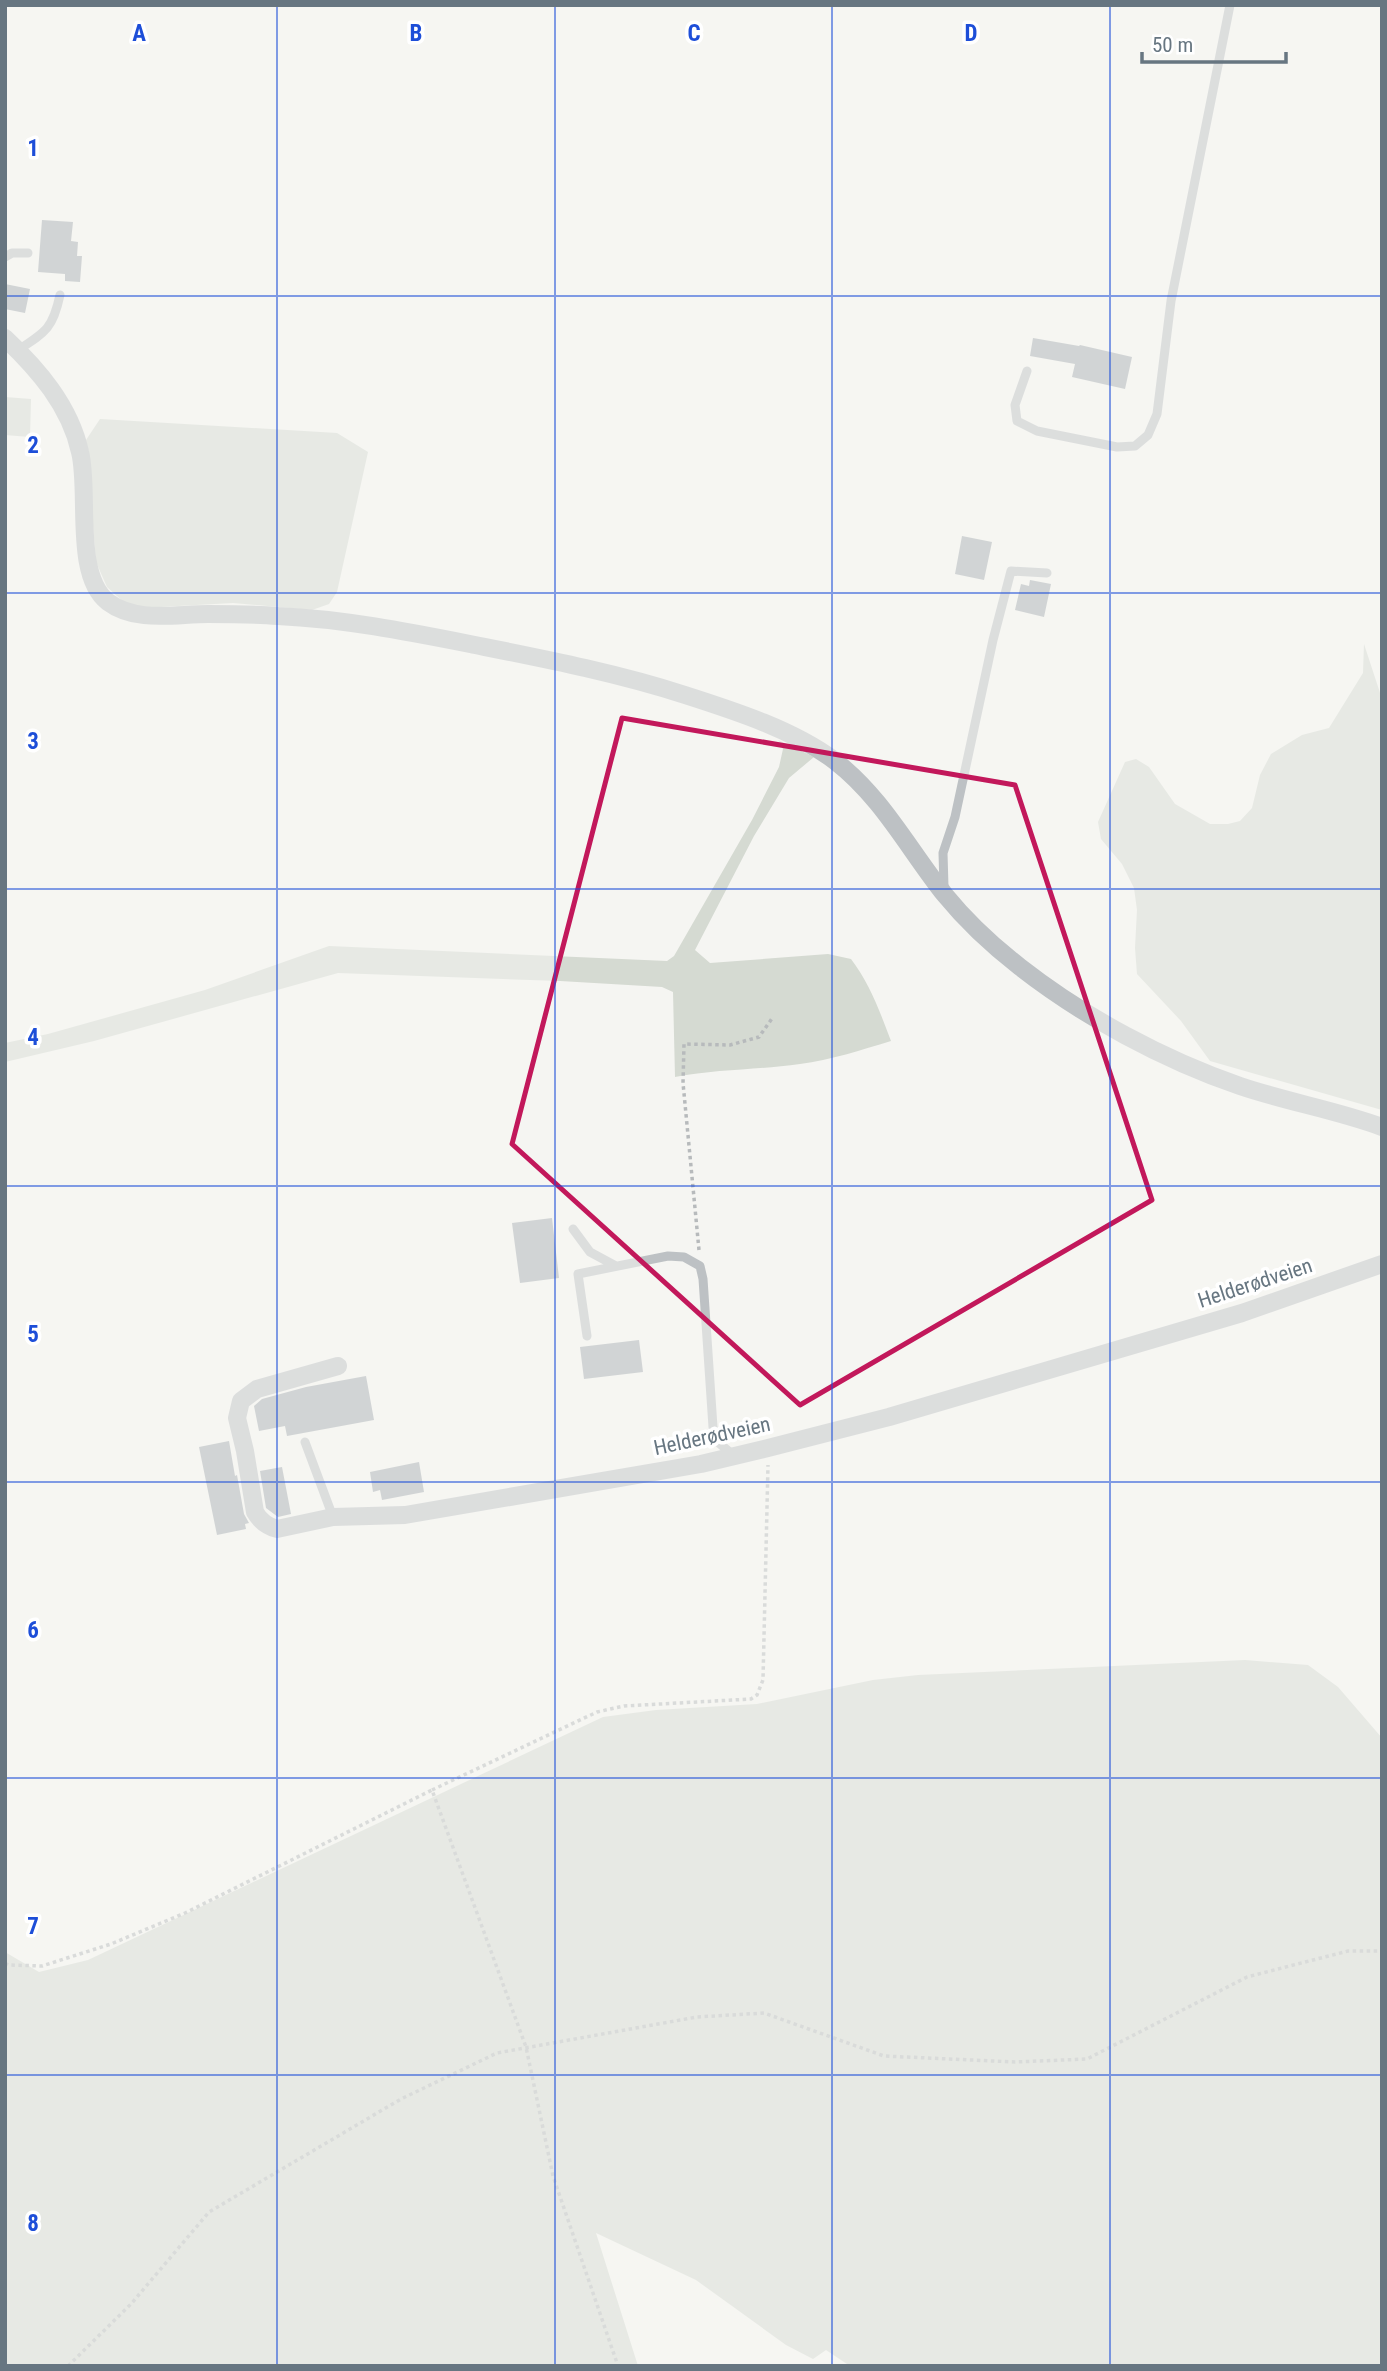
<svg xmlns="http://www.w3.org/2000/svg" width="1387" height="2371" viewBox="0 0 1387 2371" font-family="'Roboto Condensed',sans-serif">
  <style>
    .green { fill: #d5dad2 }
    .building { fill: #a5acb1 }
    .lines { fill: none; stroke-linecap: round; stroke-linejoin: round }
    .path { stroke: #b7babc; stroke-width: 3.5; stroke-dasharray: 3.5 3.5; stroke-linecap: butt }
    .lane { stroke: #bdc1c4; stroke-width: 9 }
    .street { stroke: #bdc1c4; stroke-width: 18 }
    .marked { fill: none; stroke: #c2185b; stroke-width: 5; stroke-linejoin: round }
    .grid { fill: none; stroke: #1d4ed8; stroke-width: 2; stroke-opacity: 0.55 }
    .labels { text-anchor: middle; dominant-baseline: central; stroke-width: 7; stroke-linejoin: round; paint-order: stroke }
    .street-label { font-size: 21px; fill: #677681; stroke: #fff }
    .grid-label { font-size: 23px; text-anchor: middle; font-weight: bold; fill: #1d4ed8; stroke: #fff; stroke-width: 7; stroke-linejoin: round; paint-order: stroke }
  </style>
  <rect width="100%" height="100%" fill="#f5f5f2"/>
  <path class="green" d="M5 397 31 399 30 437 5 435Z
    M100 419 337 433 368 452 337 592 329 604 312 610 233 603 141 608 127 605 107 587 96 562 86 440Z
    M1364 644 1382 699V1110L1210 1061 1181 1021 1137 974 1135 948 1137 910 1134 888 1122 864 1101 839 1098 822 1125 762 1136 759 1149 767 1175 804 1210 824H1228L1240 821 1252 808 1260 775 1271 754 1302 735 1329 728 1363 673Z
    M778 740 814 757 789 778 754 836 695 950 710 963 828 954 851 959C870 984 880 1012 891 1041 861 1050 831 1060 800 1064 758 1070 717 1069 675 1077L673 992 662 987 560 981 338 973 94 1041 5 1062V1043L48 1034 205 990 329 946 667 961 674 956 752 820 779 767 783 749Z
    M1245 1660 1308 1665 1338 1687 1382 1738V2366H850L826 2350 813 2359 786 2345 696 2280 596 2233 638 2366H5V1952L39 1972 88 1960 603 1717 656 1710 757 1704 873 1680 918 1675Z"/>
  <path class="building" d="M42 220 73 222 71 241 78 242 77 256H82L80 282 65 281V274L38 272Z
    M5 284 30 289 25 313 5 309Z
    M1033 338 1079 346 1080 345 1132 357 1125 389 1072 377 1075 364 1030 356Z
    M962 536 992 542 984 580 955 574Z
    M1030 580 1051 584 1044 617 1015 610 1021 584 1029 586Z
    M552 1218 559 1278 520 1283 512 1223Z
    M639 1340 643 1372 584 1379 580 1347Z
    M366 1376 374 1420 287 1436 285 1426 259 1431 254 1406 262 1399 306 1387Z
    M229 1441 235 1476 237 1475 244 1514 249 1523 245 1524 246 1529 217 1535 199 1447Z
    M419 1462 424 1492 382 1500 380 1490 373 1492 370 1472Z
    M282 1467 291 1514 278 1517 266 1508 260 1471Z"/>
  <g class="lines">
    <path class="path" d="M699 1250 683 1083 684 1044 730 1045 759 1037 773 1017
      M432 1790 597 1712 624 1706 751 1699 757 1695 763 1680 768 1465
      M5 1963 8 1965 42 1966 111 1944 185 1913 432 1790 526 2047 553 2176 618 2366
      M68 2366 131 2304 209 2212 401 2099 497 2053 697 2017 764 2013 884 2056 1015 2062 1087 2059 1247 1977 1348 1951H1382"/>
    <path class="lane" d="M5 257 12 253H28
      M18 350C46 332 53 328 60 295
      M1027 371 1015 405 1017 421 1037 431 1117 447 1135 446 1148 435 1157 414 1171 301 1230 5
      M944 887 943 853 955 817 993 640 1011 571 1047 573
      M573 1229 590 1252 614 1265
      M587 1336 578 1274 668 1256 684 1257 700 1266 703 1279 713 1427 719 1443 733 1455
      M305 1442 333 1517"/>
    <path class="street" d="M5 338C38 369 70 406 80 452 90 491 73 575 108 602 136 623 175 614 208 614 231 614 254 614 278 616 344 619 409 632 475 645 545 659 617 673 685 695 735 711 794 730 835 761 882 797 909 850 945 895 967 922 993 946 1020 967 1084 1017 1164 1060 1240 1086 1287 1102 1336 1110 1382 1127
      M338 1366 257 1389 241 1401 237 1418 245 1451 255 1512C260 1521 267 1526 277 1529L333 1517 405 1515 701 1464 768 1448 889 1417 1242 1313 1382 1264"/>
  </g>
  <path d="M0 0H1387V2371H0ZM622 718 1015 785 1152 1200 800 1405 512 1144Z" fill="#f5f5f2" fill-opacity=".55" fill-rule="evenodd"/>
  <path class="marked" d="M622 718 1015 785 1152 1200 800 1405 512 1144Z"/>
  <path class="grid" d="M277 5V2366M555 5V2366M832 5V2366M1110 5V2366M5 296H1382M5 593H1382M5 889H1382M5 1186H1382M5 1482H1382M5 1778H1382M5 2075H1382"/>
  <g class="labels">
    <g class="street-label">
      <text transform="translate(1255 1283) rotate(-18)">Helderødveien</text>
      <text transform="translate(712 1436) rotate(-12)">Helderødveien</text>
    </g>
  </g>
  <g class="grid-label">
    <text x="139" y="41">A</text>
    <text x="416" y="41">B</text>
    <text x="694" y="41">C</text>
    <text x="971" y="41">D</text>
    <text x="33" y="156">1</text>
    <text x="33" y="453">2</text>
    <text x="33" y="749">3</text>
    <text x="33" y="1045">4</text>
    <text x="33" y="1342">5</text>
    <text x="33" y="1638">6</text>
    <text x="33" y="1934">7</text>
    <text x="33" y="2231">8</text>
  </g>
  <rect width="1387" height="2371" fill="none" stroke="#677681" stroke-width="14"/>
  <path d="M1142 52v10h144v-10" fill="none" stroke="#677681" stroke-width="3.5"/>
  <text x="1152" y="52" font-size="21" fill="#677681" stroke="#ffffff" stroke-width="5" paint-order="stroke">50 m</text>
</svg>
